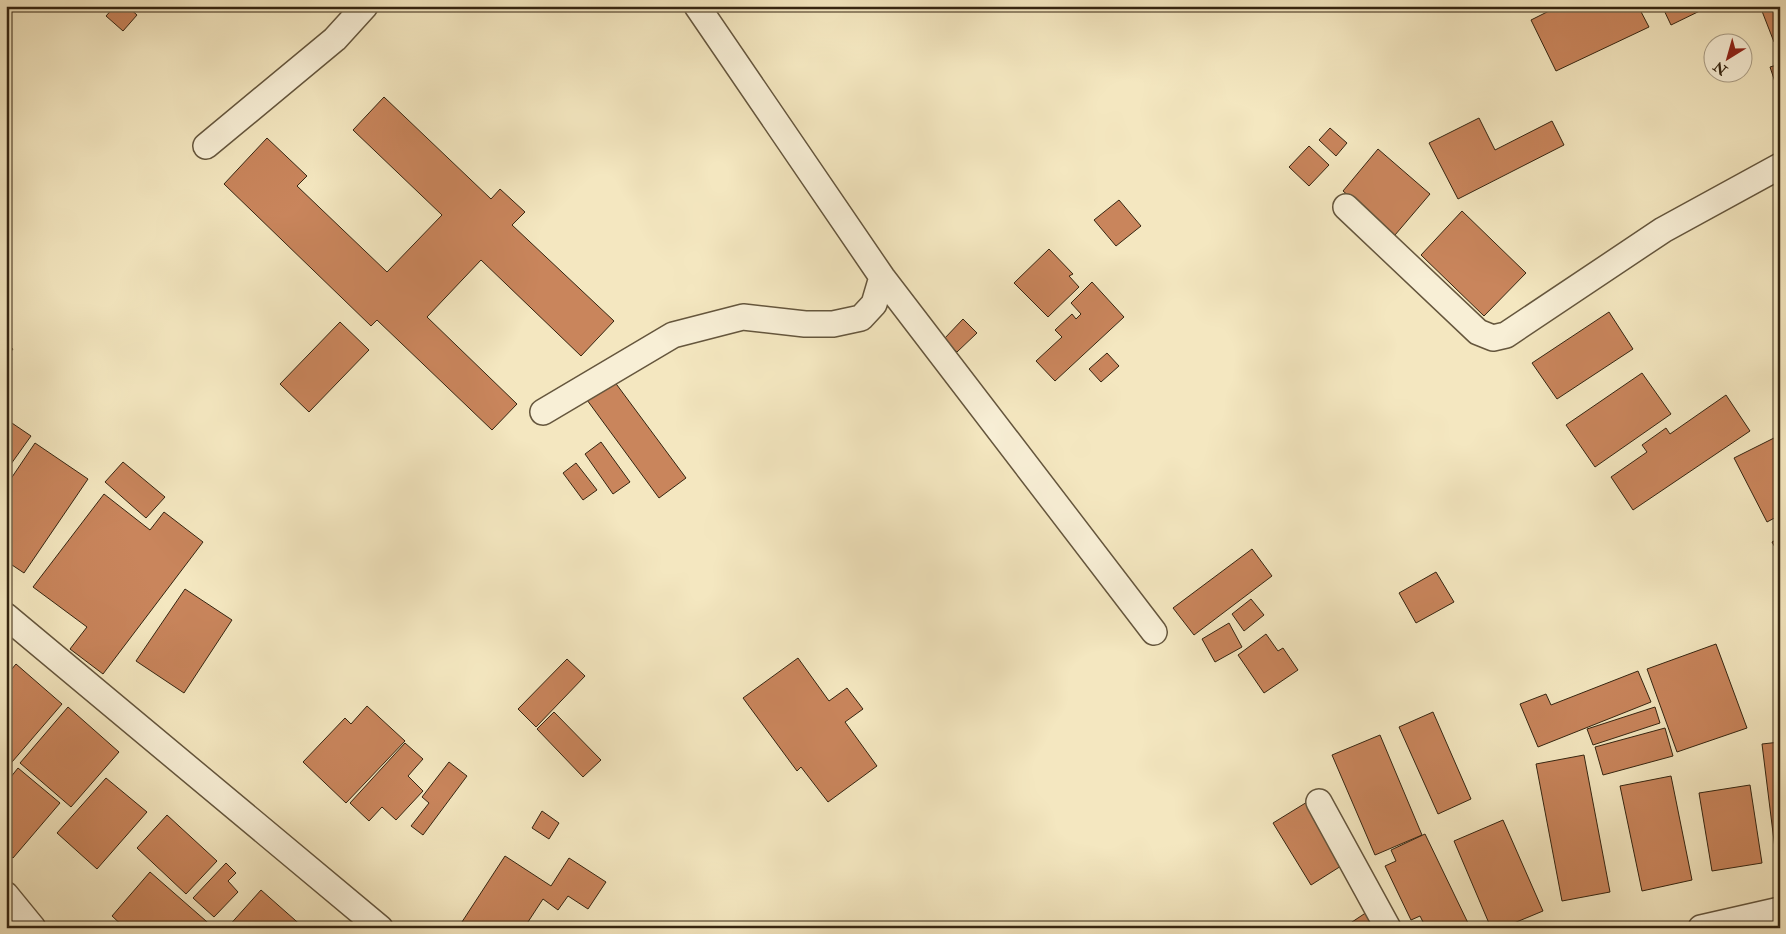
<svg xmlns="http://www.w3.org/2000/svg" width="1786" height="934" viewBox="0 0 1786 934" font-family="'IM FELL Double Pica',serif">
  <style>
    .building { fill: #c9855c; stroke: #352511 }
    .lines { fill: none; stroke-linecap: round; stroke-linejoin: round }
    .street-casing { stroke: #65563d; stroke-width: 28 }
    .street { stroke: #f8efd6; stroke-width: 25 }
  </style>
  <rect width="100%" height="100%" fill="#f4e7c0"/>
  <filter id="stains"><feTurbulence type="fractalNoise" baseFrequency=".004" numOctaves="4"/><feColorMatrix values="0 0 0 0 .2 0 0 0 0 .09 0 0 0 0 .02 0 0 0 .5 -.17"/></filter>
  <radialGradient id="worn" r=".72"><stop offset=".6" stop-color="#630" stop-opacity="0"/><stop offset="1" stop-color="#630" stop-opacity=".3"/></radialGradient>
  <path class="building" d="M115 6H127L137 15 123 31 106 16Z
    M1559 6H1638L1649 27 1556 71 1531 20Z
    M1662 6H1710L1671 25Z
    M1760 6H1780V40L1774 42Z
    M1780 64V84L1776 85 1770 67Z
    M384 97 491 199 500 189 525 212 512 225 614 321 581 356 481 260 427 317 517 404 492 430 377 320 371 326 224 184 267 138 307 176 297 186 387 272 442 215 353 130Z
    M1479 118 1495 150 1552 121 1564 145 1458 199 1429 143Z
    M1330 128 1347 143 1336 156 1319 140Z
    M1309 146 1329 165 1309 186 1289 167Z
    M1378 149 1430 194 1395 235 1343 191Z
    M1119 200 1141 226 1116 246 1094 220Z
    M1462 211 1526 273 1484 316 1421 255Z
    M1049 249 1073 274 1069 276 1079 287 1048 317 1014 283Z
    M1092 282 1124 317 1055 381 1036 361 1062 337 1055 330 1072 314 1076 319 1081 314 1071 303Z
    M1609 312 1633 349 1557 399 1532 363Z
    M963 319 977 333 957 352 944 339Z
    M340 322 369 350 309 412 280 384Z
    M6 344 13 349 6 358Z
    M1107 353 1119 366 1101 382 1089 369Z
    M1642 373 1671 414 1595 467 1566 425Z
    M614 381 686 478 659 498 587 400Z
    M1726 395 1750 431 1633 510 1611 477 1647 452 1642 445 1666 428 1670 434Z
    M6 419 31 436 6 471Z
    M1780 435V515L1767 522 1734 458Z
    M601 442 630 482 613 494 585 454Z
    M35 443 88 479 24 573 6 561V486Z
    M123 462 165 497 146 518 105 482Z
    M576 463 597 490 583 500 563 473Z
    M104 494 150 530 164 512 203 542 103 674 70 649 87 627 33 587Z
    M1780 538V556L1772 542Z
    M1252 549 1272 576 1194 635 1173 608Z
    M1436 572 1454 602 1416 623 1399 593Z
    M185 589 232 620 184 693 136 661Z
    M1251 599 1264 615 1244 631 1232 614Z
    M1229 623 1242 647 1215 662 1202 639Z
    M1266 634 1278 651 1283 648 1298 670 1264 693 1238 655Z
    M1716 644 1747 728 1677 752 1647 669Z
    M798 658 829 701 847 688 863 709 845 722 877 766 828 802 801 767 797 771 743 698Z
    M567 659 585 676 536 727 518 709Z
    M16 664 62 704 6 769V676Z
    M1638 671 1651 702 1538 747 1520 704 1546 694 1551 705Z
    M367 706 405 741 346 803 303 762 345 718 351 724Z
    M68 707 119 752 71 807 20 763Z
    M1655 707 1660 723 1593 745 1587 729Z
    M554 712 601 760 583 777 537 729Z
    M1433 712 1471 799 1438 814 1399 727Z
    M1665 728 1673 756 1603 775 1595 747Z
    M1380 735 1422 835 1375 855 1332 755Z
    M1780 742V856L1776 857 1762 744Z
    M405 743 423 759 408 776 423 791 396 820 382 807 369 821 350 803Z
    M1584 755 1610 892 1562 901 1536 764Z
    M449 762 467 776 423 835 411 826 429 803 422 797Z
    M18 768 60 803 13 858 6 853V783Z
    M1671 776 1692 880 1642 891 1620 786Z
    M106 778 147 812 97 869 57 833Z
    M1750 785 1762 863 1712 871 1699 793Z
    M1312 799 1349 861 1311 885 1273 823Z
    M542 811 559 823 549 839 532 828Z
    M167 815 217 861 186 894 137 848Z
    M1503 820 1543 911 1502 928H1491L1454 841Z
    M1425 834 1468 923 1458 928H1426L1420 916 1411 920 1385 866 1396 861 1391 850Z
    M505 856 551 886 569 858 606 882 588 909 568 896 558 910 543 899 524 928H458Z
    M226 863 236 873 228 881 238 892 214 917 193 898Z
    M150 872 214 928H125L112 916Z
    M261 890 304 928H227Z
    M1367 912 1377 928H1343Z"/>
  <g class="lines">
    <defs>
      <path id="street" d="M697 6 882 277 1154 632
        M206 146 335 39 365 6
        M1346 207 1478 332 1493 338 1506 335 1663 230 1780 166
        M543 412 673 335 743 317 805 324H833L861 318 874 304 882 277
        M6 616 380 928
        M1319 802 1388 928
        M6 895 33 928
        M1701 928 1780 910"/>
    </defs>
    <use href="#street" class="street-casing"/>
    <use href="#street" class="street"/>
  </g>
  <rect width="1786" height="934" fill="none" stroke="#f4e7c0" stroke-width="25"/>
  <rect x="8" y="8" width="1771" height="919" fill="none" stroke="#352511" stroke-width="2.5"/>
  <rect x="12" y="12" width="1761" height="909" fill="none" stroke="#352511"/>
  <g transform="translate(1728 58) rotate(217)"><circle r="24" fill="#f8efd6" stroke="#aa9e87"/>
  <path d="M0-4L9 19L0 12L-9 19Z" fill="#8f2418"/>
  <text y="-8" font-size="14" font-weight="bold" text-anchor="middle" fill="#352511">N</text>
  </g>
  <rect width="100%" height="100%" filter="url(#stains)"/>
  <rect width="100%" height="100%" fill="url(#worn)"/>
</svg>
